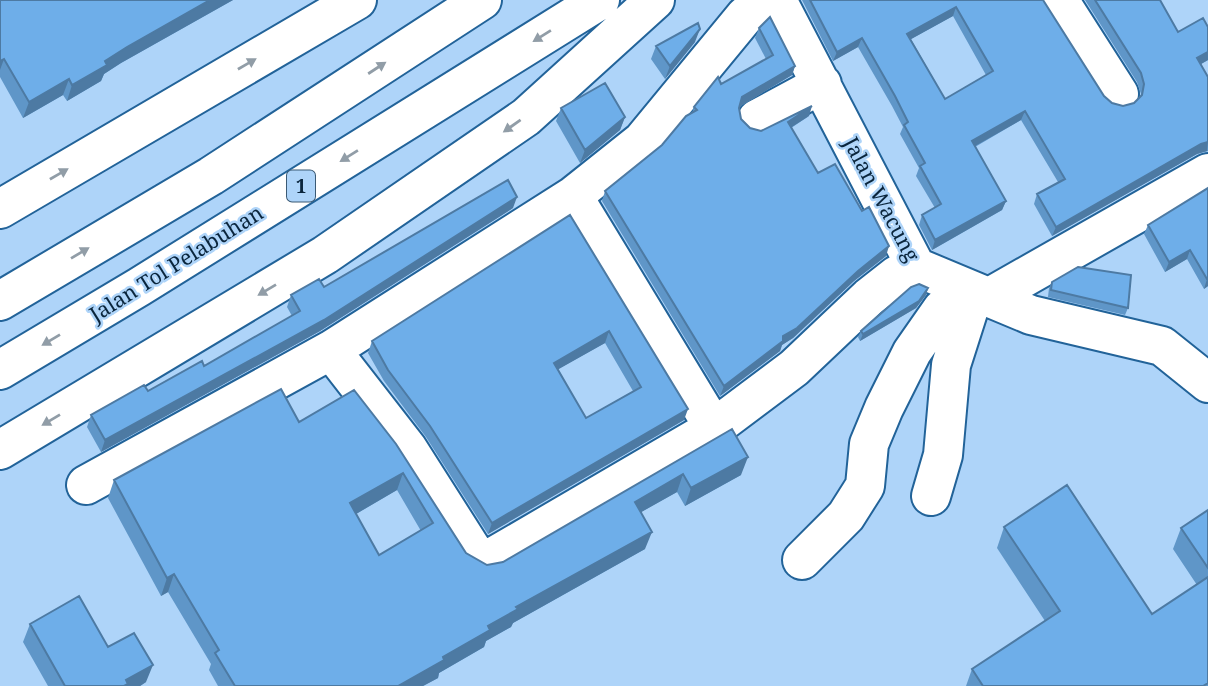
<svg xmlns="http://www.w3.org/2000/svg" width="1208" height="686" viewBox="0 0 1208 686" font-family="'Noto Serif',serif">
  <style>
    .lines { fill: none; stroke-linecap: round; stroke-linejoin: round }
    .minor-casing { stroke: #226399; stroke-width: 42 }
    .highway-casing { stroke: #226399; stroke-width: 42 }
    .minor { stroke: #fff; stroke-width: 38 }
    .highway { stroke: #fff; stroke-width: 38 }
    .wall { fill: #5f96c8; fill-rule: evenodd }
    .shaded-wall { fill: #4d7aa3 }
    .building { fill: #6eaee9; stroke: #4d7aa3; stroke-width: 2; fill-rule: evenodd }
    .oneway { fill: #919da7 }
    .labels { text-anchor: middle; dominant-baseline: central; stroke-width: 5; stroke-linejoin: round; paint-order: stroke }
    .shield { fill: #aed4f9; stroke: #3b5a75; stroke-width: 2 }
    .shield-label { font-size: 19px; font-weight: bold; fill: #0a253c }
    .street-label { font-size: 21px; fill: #0a253c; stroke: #aed4f9 }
  </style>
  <rect width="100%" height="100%" fill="#aed4f9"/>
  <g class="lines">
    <defs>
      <path id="minor" d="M777 0 916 267 1031 315 1162 346 1208 383
        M1059 0 1119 94
        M757 119 822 84
        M573 196 642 141 745 16 766 0
        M988 298 1208 173
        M331 350 408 449 478 559 486 561 714 428 794 368 869 297 897 275 916 267
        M86 485 331 350 573 196 714 428
        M931 496 943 455 951 365 974 293
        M802 560 846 516 865 486 869 444 884 408 912 352 942 309 966 289"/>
      <path id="highway" d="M0 209 357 0
        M0 301 211 176 482 0
        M0 370 139 287 600 0
        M0 450 325 255 526 117 655 0"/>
    </defs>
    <use href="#minor" class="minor-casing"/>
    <use href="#highway" class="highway-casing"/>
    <use href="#minor" class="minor"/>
    <use href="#highway" class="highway"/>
  </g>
  <path class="wall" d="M0 0H233L121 63 104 74 101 81 67 101 63 95 23 118 0 77Z
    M802 0H1043L1104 96 1112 103 1123 106 1134 103 1140 97 1141 94 1137 82 1085 0H1160L1178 32 1208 27V60L1201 64 1208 77V151L1197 154 1052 236 1034 204 1037 194 1058 182 1021 120 975 147 1006 201 1002 210 932 250 919 225 922 215 935 208 916 176 919 168 900 134 903 127 892 106 858 47 833 61ZM953 16 986 75 945 99 911 39Z
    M759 28 795 66 792 75 739 107 741 119 750 128 761 131 809 116 791 128 818 173 886 256 854 281 793 338 782 345 780 351 720 396 602 201 605 191 662 145 692 113 694 107 721 84 766 59 755 38Z
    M695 42 665 79 651 59 656 46Z
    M561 108 625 117 620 130 580 163 556 121Z
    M1208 188V286L1204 289 1187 259 1165 272 1144 234 1148 225Z
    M513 208 320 331 101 452 87 427 91 415 204 366 292 316 287 307 291 295 324 287Z
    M570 215 684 420 488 534 426 437 384 381 368 353 372 341ZM605 343 633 391 586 418 558 369Z
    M1052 282 1128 308 1125 315 1048 297 1049 288Z
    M928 288 926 295 916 308 860 341 858 337 861 331Z
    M354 390 466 553 487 565 503 562 732 429 741 475 685 506 677 492 641 512 645 549 513 623 511 627 486 641 484 647 439 673 438 678 423 686H218L209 670 211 664 168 592 161 596 108 498 114 480 299 422ZM397 490 421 531 379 555 356 514Z
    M1208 510V686H966L972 669 1045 621 997 548 1004 527 1152 614 1197 585 1173 549 1181 528Z
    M30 624 108 647 146 682 140 686H48L23 642Z"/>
  <path class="shaded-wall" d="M210 0H233L121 63 104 74 101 81 67 101 72 85 105 61 127 47Z
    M956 7 953 16 904 43 907 34Z
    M700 29 695 42 665 79 670 66Z
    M862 38 858 47 833 61 837 52Z
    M1208 52V60L1194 68 1197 58Z
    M4 59 0 70V61Z
    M795 66 792 75 739 107 742 97Z
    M69 79 63 95 23 118 29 102Z
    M812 106 809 116 784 132 788 122Z
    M1025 111 1021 120 968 150 972 141Z
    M625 117 620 130 580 163 585 150Z
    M1208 142 1207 151 1197 154 1052 236 1056 227 1201 144Z
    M517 197 513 208 320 331 101 452 105 440Z
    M1006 201 1002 210 932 250 935 240Z
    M889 246 886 256 854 281 793 338 782 345 780 351 720 396 724 386 783 336 858 271Z
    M1190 250 1187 259 1165 272 1169 262Z
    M1207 279H1208V286L1204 289Z
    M928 288 926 295 916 308 860 341 863 334Z
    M609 331 605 343 550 374 554 363Z
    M688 409 684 420 488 534 492 523Z
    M748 457 741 475 685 506 691 488Z
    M403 473 397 490 344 521 350 503Z
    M683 474 677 492 629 519 635 502Z
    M652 532 645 549 513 623 511 627 486 641 484 647 439 673 438 678 423 686H398L443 657 516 607Z
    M174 574 168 592 161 596 167 578Z
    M153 665 146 682 140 686H124L126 680Z"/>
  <path class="building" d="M0 0H210L127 47 105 61 107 65 72 85 69 79 29 102 4 59 0 61Z
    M810 0H1043L1104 96 1112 103 1123 106 1134 103 1142 95 1144 84 1141 73 1095 0H1160L1178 32 1203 18 1208 27V52L1197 58 1208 77V142L1201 144 1056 227 1037 194 1065 179 1025 111 972 141 1006 201 935 240 922 215 941 204 920 166 925 163 904 125 908 122 895 96 862 38 837 52ZM956 7 993 71 945 99 907 34Z
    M770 17 795 66 742 97 739 108 741 119 750 128 761 131 812 106 788 122 818 173 835 164 862 211 869 207 889 246 858 271 797 328 783 336V341L724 386 605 191 662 145 686 116 697 110 694 107 718 77 721 84 773 55 759 28Z
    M698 23 700 29 670 66 656 46Z
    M605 83 625 117 585 150 561 108Z
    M508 180 517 197 324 320 105 440 91 415 144 385 148 391 202 361 204 366 300 311 291 295 319 279 324 287Z
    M1208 188V279H1207L1190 250 1169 262 1148 225Z
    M570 215 688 409 492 523 430 426 388 370 372 341ZM609 331 641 387 586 418 554 363Z
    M1078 267 1131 275 1128 308 1051 290 1052 282Z
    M919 284 928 288 919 301 863 334 861 331 911 287Z
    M281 389 299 422 354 390 396 444 466 553 487 565 503 562 732 429 748 457 691 488 683 474 635 502 652 532 516 607 518 609 488 626 490 630 443 657 444 660 398 686H235L215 653 219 650 174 574 167 578 114 480ZM403 473 433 523 379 555 350 503Z
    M1067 485 1152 614 1208 577V683L1203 686H983L972 669 1060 611 1004 527Z
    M1208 510V568L1181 528Z
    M79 596 108 647 134 633 153 665 126 680 128 684 124 686H65L30 624Z"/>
  <defs><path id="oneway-solid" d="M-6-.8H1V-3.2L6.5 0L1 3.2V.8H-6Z" transform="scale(1.75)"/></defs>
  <g class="oneway">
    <use href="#oneway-solid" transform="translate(542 36) rotate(148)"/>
    <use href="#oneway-solid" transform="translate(247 64) rotate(-30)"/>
    <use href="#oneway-solid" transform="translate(377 68) rotate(-33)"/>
    <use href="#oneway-solid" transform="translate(512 126) rotate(145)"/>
    <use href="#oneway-solid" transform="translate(349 156) rotate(148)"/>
    <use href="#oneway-solid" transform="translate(59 174) rotate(-30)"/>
    <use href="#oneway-solid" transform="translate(80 253) rotate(-31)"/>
    <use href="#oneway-solid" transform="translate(267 290) rotate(149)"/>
    <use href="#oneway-solid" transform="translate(51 340) rotate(149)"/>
    <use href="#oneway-solid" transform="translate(51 420) rotate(149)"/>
  </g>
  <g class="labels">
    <rect class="shield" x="287" y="170.5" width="28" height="31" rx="5"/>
    <g class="shield-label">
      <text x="301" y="186">1</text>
    </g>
    <g class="street-label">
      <text transform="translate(882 199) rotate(62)">Jalan Wacung</text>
      <text transform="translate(176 263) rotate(-32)">Jalan Tol Pelabuhan</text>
    </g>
  </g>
</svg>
